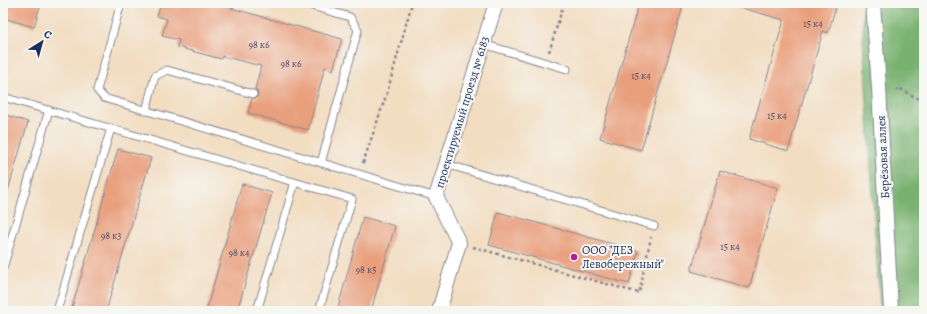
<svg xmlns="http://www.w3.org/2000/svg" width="927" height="314" viewBox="0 0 927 314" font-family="Alegreya,serif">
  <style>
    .forest { fill: #78b16f; stroke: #4a7066 }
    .building { fill: #e99e7c }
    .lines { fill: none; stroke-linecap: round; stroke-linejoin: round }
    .lane-casing { stroke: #868690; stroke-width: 9 }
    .street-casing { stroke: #868690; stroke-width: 16 }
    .path { stroke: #868690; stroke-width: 2.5; stroke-dasharray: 3 3; stroke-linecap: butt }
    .lane { stroke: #fff; stroke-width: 7 }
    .street { stroke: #fff; stroke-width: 14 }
    .poi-dot { fill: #b5179e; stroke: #f6f6f2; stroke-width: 1.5 }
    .labels { text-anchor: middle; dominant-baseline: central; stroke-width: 4; stroke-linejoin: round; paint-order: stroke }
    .number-label { font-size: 10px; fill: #4e4b66 }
    .street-label { font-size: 12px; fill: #1b2f5e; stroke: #f6f6f2 }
    .poi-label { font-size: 12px; fill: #1b2f5e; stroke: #f6f6f2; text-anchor: start }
  </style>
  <rect width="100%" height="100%" fill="#f6f6f2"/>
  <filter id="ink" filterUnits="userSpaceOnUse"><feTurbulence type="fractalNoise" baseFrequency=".025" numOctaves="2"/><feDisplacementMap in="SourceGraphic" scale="8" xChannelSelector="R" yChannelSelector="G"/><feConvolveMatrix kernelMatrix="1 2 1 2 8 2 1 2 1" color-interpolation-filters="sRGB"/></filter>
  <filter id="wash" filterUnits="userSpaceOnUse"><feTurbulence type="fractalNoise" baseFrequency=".012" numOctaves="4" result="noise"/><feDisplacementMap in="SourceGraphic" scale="16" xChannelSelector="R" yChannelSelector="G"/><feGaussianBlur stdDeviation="0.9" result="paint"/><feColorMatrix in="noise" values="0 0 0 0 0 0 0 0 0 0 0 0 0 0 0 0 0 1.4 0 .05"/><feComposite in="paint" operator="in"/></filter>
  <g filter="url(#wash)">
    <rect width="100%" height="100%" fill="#f2ddc1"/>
    <path class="forest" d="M863 3H924V308L921 306 917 311H880L863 39Z"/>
    <g id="blocks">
      <path class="building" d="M3 3H41L34 27 3 18Z
        M161 3H213L342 39 333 70 325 67 308 130 248 113 252 99 256 98 258 95 257 91 255 89 261 66 222 56 221 59 177 47 179 40 162 36 167 19 157 16Z
        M639 3H684L641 150 600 138Z
        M739 3H837L828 33 823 31 788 151 749 139 784 20 738 7Z
        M3 114 28 122 7 194H3Z
        M118 149 151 158 106 311H71Z
        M720 171 778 188 749 288 691 271Z
        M242 184 272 193 237 311H206Z
        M498 212 638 251 629 284 489 245Z
        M363 217 395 226 371 311H337Z"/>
    </g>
  </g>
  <g filter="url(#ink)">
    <use href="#blocks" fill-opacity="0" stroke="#868690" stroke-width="1"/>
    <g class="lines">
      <defs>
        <path id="lane" d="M121 3 97 90 104 98 436 197
          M302 3 350 17 358 30 321 163
          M483 44 567 69
          M3 97 352 199 319 311
          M146 111 155 76 167 70 253 94
          M446 164 654 226
          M3 268 49 110
          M57 311 111 128
          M257 311 295 182"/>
        <path id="street" d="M873 3 879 88 891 311
          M439 311 459 243 436 197 496 3"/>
      </defs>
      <use href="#lane" class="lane-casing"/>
      <use href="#street" class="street-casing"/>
      <path class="path" d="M549 52 564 3
        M896 91 899 88 924 102
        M363 163 387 93 412 3
        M473 247 639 293 651 237"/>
      <use href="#lane" class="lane"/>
      <use href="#street" class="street"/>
    </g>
  </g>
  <circle class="poi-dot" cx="574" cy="257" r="4"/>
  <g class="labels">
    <g class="number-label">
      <text x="813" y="23">15 к4</text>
      <text x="259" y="44">98 к6</text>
      <text x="291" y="63">98 к6</text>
      <text x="641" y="75">15 к4</text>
      <text x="777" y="115">15 к4</text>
      <text x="111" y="235">98 к3</text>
      <text x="730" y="246">15 к4</text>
      <text x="239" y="252">98 к4</text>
      <text x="366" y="269">98 к5</text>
    </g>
    <g class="street-label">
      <text transform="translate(462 112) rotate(-73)">проектируемый проезд № 6183</text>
      <text transform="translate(883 157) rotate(-93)">Берёзовая аллея</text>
    </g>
    <g class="poi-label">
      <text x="582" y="250">ООО "ДЕЗ<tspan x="582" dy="14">Левобережный"</tspan></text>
    </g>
  </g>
  <rect width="927" height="314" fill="none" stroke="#f6f6f2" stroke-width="16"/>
  <g transform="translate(42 42) rotate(37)" stroke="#f6f6f2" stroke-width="3" paint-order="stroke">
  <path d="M0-3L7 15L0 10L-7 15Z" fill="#1b2f5e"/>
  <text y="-6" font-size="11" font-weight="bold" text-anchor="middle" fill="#1b2f5e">С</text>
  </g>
</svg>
